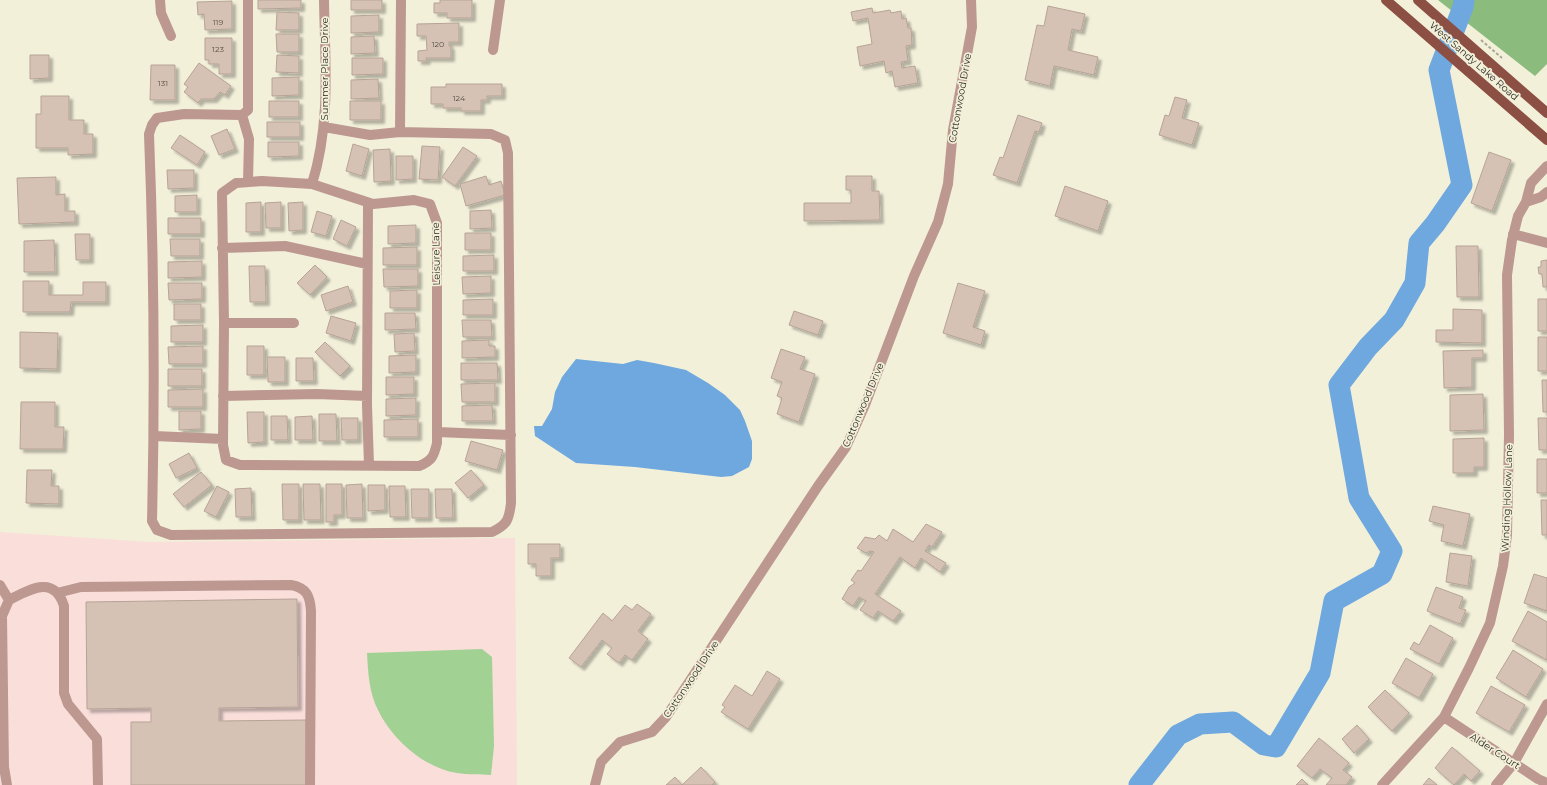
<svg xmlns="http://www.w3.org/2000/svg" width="1547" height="785" viewBox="0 0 1547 785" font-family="Montserrat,sans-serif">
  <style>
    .education { fill: #f9deda }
    .green { fill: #a2d194 }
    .forest { fill: #8bbb7d }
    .water { fill: #6ea8de }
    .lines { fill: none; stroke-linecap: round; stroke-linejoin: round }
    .river { stroke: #6ea8de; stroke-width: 21 }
    .building { fill: #d6c2b4; stroke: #b6a396; filter: url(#shadow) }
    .path { stroke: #a9a796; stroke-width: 2; stroke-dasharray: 3 2; stroke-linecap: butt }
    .minor { stroke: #bc9890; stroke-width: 10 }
    .major { stroke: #8c4f43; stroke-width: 10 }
    .labels { text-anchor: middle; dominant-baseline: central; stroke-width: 3.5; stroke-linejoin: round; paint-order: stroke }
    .number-label { font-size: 8px; fill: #585248 }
    .street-label { font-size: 10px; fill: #2e2c24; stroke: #f3f0da }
  </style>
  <defs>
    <filter id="shadow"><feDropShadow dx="3.5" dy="3.5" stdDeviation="1" flood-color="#0004"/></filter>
  </defs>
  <rect width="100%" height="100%" fill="#f3f0da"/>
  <path class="education" d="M0 532 150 542 515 538 517 785H0Z"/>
  <path class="green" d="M482 649 492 657 494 746 491 775C480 774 468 775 457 773 424 768 392 739 378 710 369 693 368 672 367 653Z"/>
  <path class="forest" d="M1438 0H1547V64L1535 76Z"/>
  <path class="water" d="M576 359 623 364 637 360 654 363 686 370 708 383 725 395 740 410 745 421 752 441V459L749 467 732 476 721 477 635 467 576 463 535 436 534 426H542L552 409 555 392 562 377Z"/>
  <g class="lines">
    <path class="river" d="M1139 785 1178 735 1200 724 1233 722 1264 745 1276 747 1320 673 1334 601 1382 574 1392 551 1359 498 1339 385 1368 347 1394 320 1415 283 1419 243 1435 224 1462 185 1439 70 1463 7 1464 0"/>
  </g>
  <path class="building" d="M258 0H301V8L258 9Z
    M351 0H382V10H351Z
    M440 0H472V18H447V13H434V3H440Z
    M232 1V29L205 30 204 14 198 15 197 2Z
    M1048 6 1085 14 1081 31 1072 29 1068 50 1098 57 1094 75 1054 66 1050 86 1025 80 1037 25 1044 26Z
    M872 8 873 13 890 10 891 13 901 11 902 19 906 18 908 28H911L912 45 906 46 908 61 901 62 902 68 915 66 918 83 895 87 892 71 886 73 884 61 860 66 857 47 872 44 868 18 853 21 851 12Z
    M277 12 299 13V30H276Z
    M379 15V32L351 33V16Z
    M459 23V42H449V46H451V58H426L427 61H418V51L427 50 426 36H417V24Z
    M276 34H299V52H277Z
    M374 36 375 53 351 54V37Z
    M205 38H232V74H219V64H209V60H205Z
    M30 55H49V78L30 79Z
    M277 55 299 56V73L276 72Z
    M352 58H383V74L352 75Z
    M199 63 231 86 225 95 220 92 214 99H201L198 103 184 92 188 87 184 84Z
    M151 65H175V100H150Z
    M299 77V95L272 96V78Z
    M378 79 379 98 351 99V80Z
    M446 84H502V96H487V100H481V111H461V108H443V104H431V87H446Z
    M41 96H69V120H84V134H93V154L68 155V148H36V114H41Z
    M1175 97 1187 100 1182 118 1199 123 1192 145 1159 135 1165 115 1169 116Z
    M269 101H299V117H269Z
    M350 101H381V120H350Z
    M1018 115 1042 123 1039 132 1035 131 1017 183 993 175 1000 157 1003 158Z
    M267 122H300V137H267Z
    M227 129 235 149 219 155 211 136Z
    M180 135 205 152 197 165 171 148Z
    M268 142H299V156L268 157Z
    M353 144 369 149 362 176 346 171Z
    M422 146 440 147 438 180 419 179Z
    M463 147 477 156 455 186 442 177Z
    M390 149 391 181 374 182 373 150Z
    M1489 152 1511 160 1492 211 1471 203Z
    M396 156H413V179L396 180Z
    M167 170H194V188L168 189Z
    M486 176 489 185 501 181 505 195 466 206 460 184Z
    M846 176H872V191H879L880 220 804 221V203H851V190H846Z
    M56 177V195L65 194V211H75V222L19 224 17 178Z
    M1065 186 1108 201 1098 231 1055 216Z
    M197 195V212H175V196Z
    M261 202V232H246V203Z
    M281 202V228H266L265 203Z
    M303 202V230L289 231 288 203Z
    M491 210 492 228 470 229V211Z
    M317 211 332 216 326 236 311 232Z
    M168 218H201V234H168Z
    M341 220 356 227 347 246 333 239Z
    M416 225V243L388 244V226Z
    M465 233H491V250H465Z
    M75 234H90V260H76Z
    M170 239H200V256H171Z
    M54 240 55 272H24V241Z
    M1456 246H1478L1479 297H1457Z
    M417 247V265H383V248Z
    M494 255V271H463V256Z
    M1547 260V287H1543L1542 274H1539L1538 267H1541V261Z
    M202 261V277L168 278V262Z
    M315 265 327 277 310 295 297 283Z
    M249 266H265L266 302H250Z
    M383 269H418V286L384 287Z
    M491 276V293L463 294 462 277Z
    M23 281H49V295H83V282H106V302H71L70 312H23Z
    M168 283H202V299L169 300Z
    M958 283 985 291 973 327 985 331 981 345 943 333Z
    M348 286 353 302 326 311 321 295Z
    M417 290V308H390V291Z
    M493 299V315H463V300Z
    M1538 299H1547V331H1538Z
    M174 304H201V320H174Z
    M1453 309 1482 310V343L1436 342V330H1453Z
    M794 311 823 321 818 335 789 325Z
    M385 313H415L416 329 385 330Z
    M331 316 356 323 351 341 326 333Z
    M462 320H491L492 337H463Z
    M203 325V342H171V326Z
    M20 332 58 333 57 369 20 368Z
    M414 333 415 351 395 352 394 334Z
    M1538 337H1547V371H1538Z
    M489 340V346H495V357L462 358V341Z
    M325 342 350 366 340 376 315 352Z
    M203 346V364H169L168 347Z
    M247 346H264V375H247Z
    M781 349 805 357 800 369 815 374 799 422 777 414 782 398 777 396 782 382 771 378Z
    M1483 350V358H1472V387L1444 388 1443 351Z
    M416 355V372L389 373V356Z
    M267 357H285V382H268Z
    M296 358H313L314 381H296Z
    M461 363H497L498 380H461Z
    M168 369H202V386H168Z
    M386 377H414V394L386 395Z
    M1542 380H1547V412H1543Z
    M495 383V402H462L461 384Z
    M203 389V407H168V390Z
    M1483 394 1484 430 1450 431V395Z
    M416 398V415L386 416V399Z
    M21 402H55V427H64L63 449H20Z
    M492 405 493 421H462V406Z
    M179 411H201V429L179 430Z
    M247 412H264V442L248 443Z
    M319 414H336L337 441H319Z
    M271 416H287L288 440H271Z
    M312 416 313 440H295V417Z
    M341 418H358V440H342Z
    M1538 418H1547V450H1539Z
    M418 419V437H384V420Z
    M1484 438V467H1474V473H1453V439Z
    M471 441 503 450 497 470 465 461Z
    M189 453 197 468 176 478 169 464Z
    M1537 459H1547V493H1537Z
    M27 470H52L51 486H59V504L26 503Z
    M471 470 484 485 468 498 455 483Z
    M201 472 212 485 184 507 173 494Z
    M282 484H299V520H283Z
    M303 484H320L321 520H304Z
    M326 484H342V515H334V522H326Z
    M362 484 363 518H347L346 485Z
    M368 485H385V510L368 511Z
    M217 486 229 492 216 517 204 511Z
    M389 486H405L406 517H390Z
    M251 488 252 517H236L235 489Z
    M411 489H429V518H412Z
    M435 489H452L453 518H436Z
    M1541 500H1547V535H1542Z
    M1433 506 1470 514 1463 546 1441 541 1444 525 1429 521Z
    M926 524 942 532 932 547 929 545 925 551 946 563 940 572 921 558 915 568 900 557 875 594 901 611 893 621 878 611 873 618 860 610 866 601 859 597 853 606 842 599 849 587 855 583 851 580 858 570 861 571 874 552 870 551 866 553 857 548 865 537 875 539 879 535 887 541 893 529 913 542Z
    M528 544H560V558H551V576H536V564H528Z
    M1450 553 1472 556 1468 586 1446 582Z
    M1534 574 1547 578V611L1524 603Z
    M1436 587 1463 597 1459 608 1466 610 1460 624 1427 611Z
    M297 599 298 707 219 708V721L306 720 307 785H131V722H151V708L87 709 86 602Z
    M637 604 651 614 638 631 648 639 632 660 625 655 619 663 607 654 612 648 602 640 581 667 569 658 603 613 612 621 625 605 632 610Z
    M1528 611 1547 622V660L1512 641Z
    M1430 625 1453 638 1439 664 1410 649 1414 642 1419 645Z
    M1513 650 1543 669 1526 697 1496 678Z
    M1406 658 1433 674 1419 698 1392 683Z
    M767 671 780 679 748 729 721 712 725 707 722 705 735 685 752 696Z
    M1491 686 1525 705 1509 732 1476 713Z
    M1385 690 1409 713 1392 731 1368 707Z
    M1357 725 1369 739 1354 753 1342 739Z
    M1319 738 1349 763 1343 770 1352 777 1346 785H1326L1332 778 1320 769 1312 778 1297 766Z
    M1452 747 1480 771 1471 781 1464 774 1454 785 1435 768Z
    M701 767 715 782 712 785H666L675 777 682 785Z
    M1429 778 1437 785H1423Z
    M1302 779 1308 785H1296Z"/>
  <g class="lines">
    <path class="path" d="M1481 40 1502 58"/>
    <path class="minor" d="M160 0 161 13 171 36
      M248 0V110L242 115 184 114 157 118 152 125 149 134C154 263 155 392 152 521L157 530 171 535 492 532C507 525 509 520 511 503L508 153 505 140 491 134 400 132 370 135 324 127
      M493 50 500 0
      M242 115 249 139 248 182
      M400 132 401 0
      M262 181 312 184 373 204 414 200 430 204 437 223V443C434 456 432 461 419 466L240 465 226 460 223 445 224 323 222 193 236 183Z
      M312 184C331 123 325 63 324 0
      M1526 202 1541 197 1547 192
      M368 203 367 405 369 465
      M1513 234 1547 243
      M222 248 285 246 367 264
      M224 323H294
      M223 396 317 394 367 396
      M437 432 511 435
      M154 436 223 439
      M0 585 9 600
      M57 593 81 587 291 585C307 588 310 596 311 611L310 785
      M1444 717 1538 779 1547 783
      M7 785 4 767 2 616 9 600C29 590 54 574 64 606V693L68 704 97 739 98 785
      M595 785 601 762 620 742 652 732 666 717 818 486 846 447 865 405 914 276 938 222 948 184 953 130 972 27 971 0
      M1382 785 1444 717 1469 668 1490 623 1503 566 1507 535 1509 435 1507 275 1512 240 1518 216 1526 202 1531 183 1547 166
      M1496 785 1514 763 1547 704"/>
    <path class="major" d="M1386 0 1547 140
      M1418 0 1547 113"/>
  </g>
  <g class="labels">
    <g class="number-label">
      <text x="218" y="22">119</text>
      <text x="438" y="44">120</text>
      <text x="218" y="49">123</text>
      <text x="163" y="83">131</text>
      <text x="459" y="98">124</text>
    </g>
    <g class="street-label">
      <text transform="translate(1474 61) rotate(41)">West Sandy Lake Road</text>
      <text transform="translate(324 69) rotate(-90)">Summer Place Drive</text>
      <text transform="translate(960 98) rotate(-80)">Cottonwood Drive</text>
      <text transform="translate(436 254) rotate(-91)">Leisure Lane</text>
      <text transform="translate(863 405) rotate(-67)">Cottonwood Drive</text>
      <text transform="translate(1507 498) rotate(-88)">Winding Hollow Lane</text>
      <text transform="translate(691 679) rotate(-56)">Cottonwood Drive</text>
      <text transform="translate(1495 751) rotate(33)">Alder Court</text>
    </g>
  </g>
</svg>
